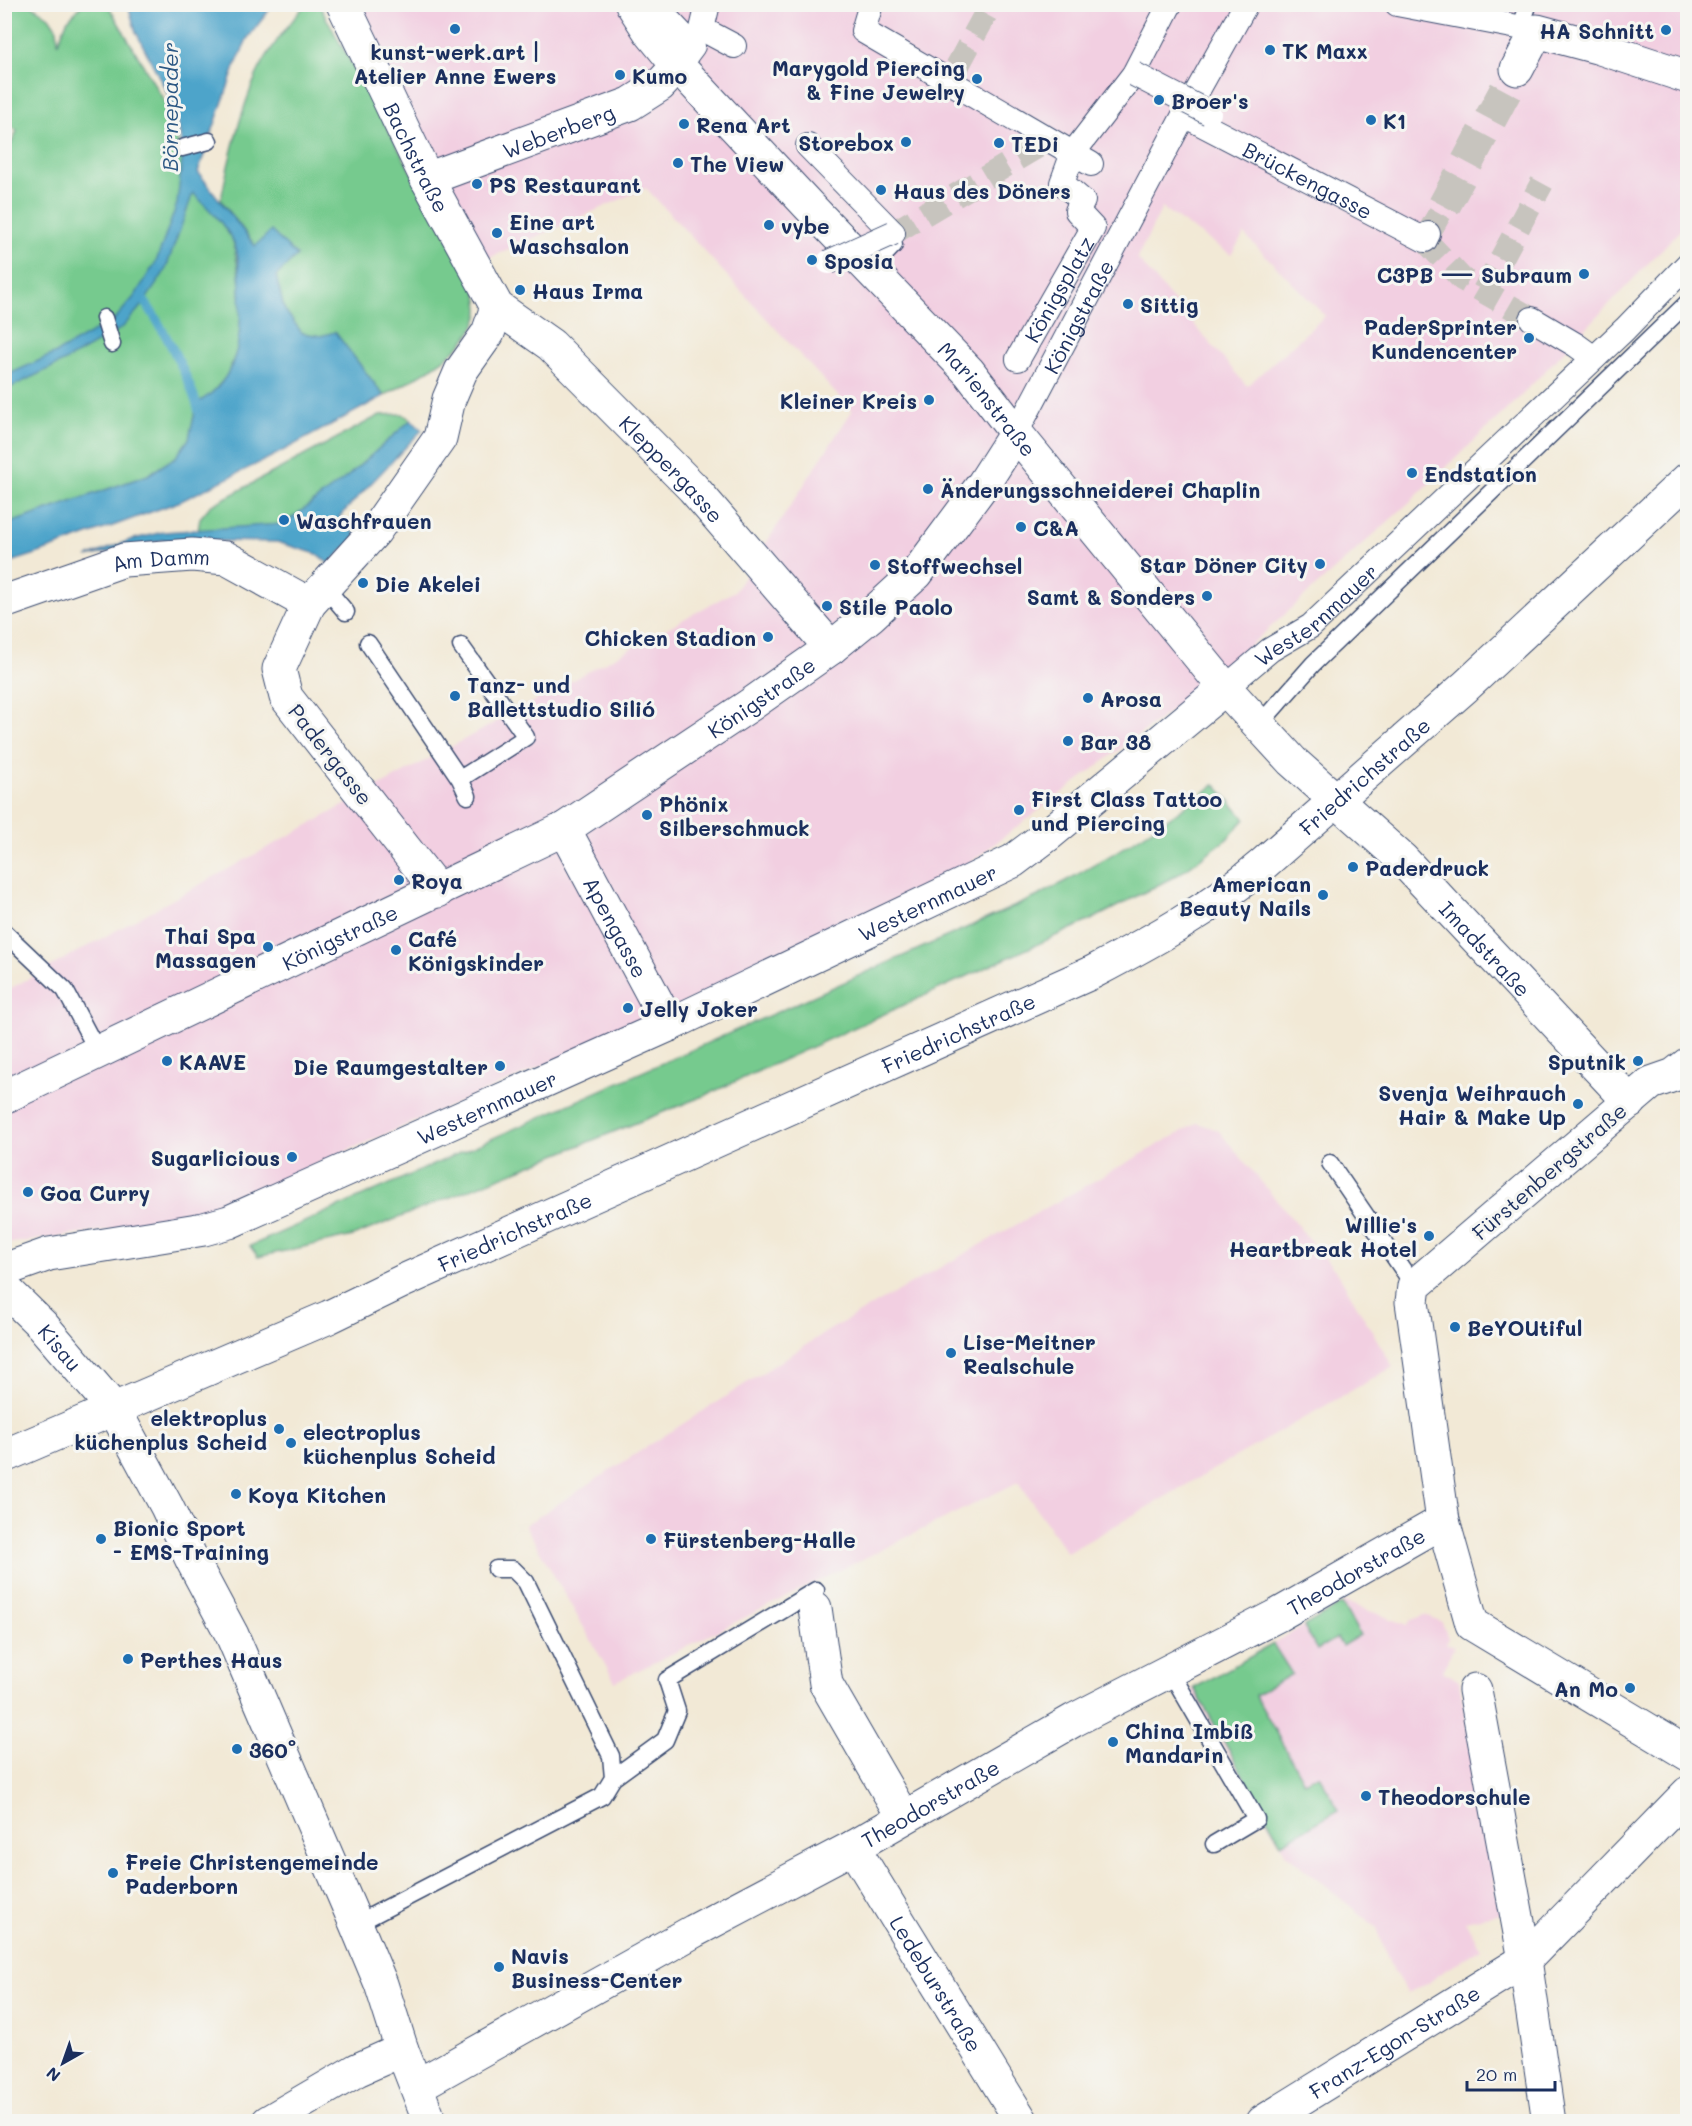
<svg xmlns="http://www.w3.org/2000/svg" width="1692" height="2126" viewBox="0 0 1692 2126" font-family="Mali,sans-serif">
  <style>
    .built { fill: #f2cfe1; fill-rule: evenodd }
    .green { fill: #76ca8e; stroke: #487c76; stroke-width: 1.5 }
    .water { fill: #4da4ca; stroke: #346a94; stroke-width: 1.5 }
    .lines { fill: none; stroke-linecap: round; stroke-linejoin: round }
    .stream { stroke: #4da4ca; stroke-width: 9 }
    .pedestrian-tunnel { stroke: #c7c4be; stroke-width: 24; stroke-dasharray: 24 12; stroke-linecap: butt }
    .minor-tunnel { stroke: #c7c4be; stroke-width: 33; stroke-dasharray: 33 16; stroke-linecap: butt }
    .service-casing { stroke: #3b4b70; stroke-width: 19 }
    .pedestrian-casing { stroke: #3b4b70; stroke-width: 26 }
    .minor-casing { stroke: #3b4b70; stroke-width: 35 }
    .secondary-casing { stroke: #3b4b70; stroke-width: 35 }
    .service { stroke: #fff; stroke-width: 16 }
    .pedestrian { stroke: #fff; stroke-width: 24 }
    .minor { stroke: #fff; stroke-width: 33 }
    .secondary { stroke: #fff; stroke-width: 33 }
    .pedestrian-bridge-casing { stroke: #3b4b70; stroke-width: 26; stroke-linecap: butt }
    .pedestrian-bridge { stroke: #fff; stroke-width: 24 }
    .poi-dot { fill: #1f6fb2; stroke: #f6f6f2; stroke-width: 2 }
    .labels { text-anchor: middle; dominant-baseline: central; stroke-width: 6; stroke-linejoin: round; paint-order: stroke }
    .poi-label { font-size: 21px; font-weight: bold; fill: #1b2f5e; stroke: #f6f6f2; text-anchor: start }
    .street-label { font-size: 21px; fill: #1b2f5e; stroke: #f6f6f2 }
    .water-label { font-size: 22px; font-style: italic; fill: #2c5884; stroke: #f6f6f2 }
  </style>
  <rect width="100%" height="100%" fill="#f6f6f2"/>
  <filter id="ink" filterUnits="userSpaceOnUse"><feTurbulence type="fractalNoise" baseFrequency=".0167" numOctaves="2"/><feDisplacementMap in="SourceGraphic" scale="12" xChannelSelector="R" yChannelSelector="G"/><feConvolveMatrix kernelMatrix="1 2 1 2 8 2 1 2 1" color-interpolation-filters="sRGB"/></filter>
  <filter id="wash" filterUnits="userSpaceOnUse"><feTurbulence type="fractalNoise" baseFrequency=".008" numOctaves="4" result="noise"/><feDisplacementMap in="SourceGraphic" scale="24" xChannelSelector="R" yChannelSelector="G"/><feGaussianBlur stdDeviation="1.35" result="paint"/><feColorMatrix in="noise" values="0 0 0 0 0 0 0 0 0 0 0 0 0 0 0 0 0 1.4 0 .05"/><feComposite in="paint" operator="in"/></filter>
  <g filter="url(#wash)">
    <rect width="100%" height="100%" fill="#f2e9d6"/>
    <path class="built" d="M352 5H1687V223L1522 395 1412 500 1214 678 964 867 640 1024 203 1213 167 1222 5 1244 4 992 735 591 852 411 646 188 475 264ZM1162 208 1231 255 1244 234 1325 316 1247 386 1137 258Z
      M1197 1123 1218 1130 1339 1275 1393 1367 1067 1553 1018 1482 615 1682 525 1525 831 1329Z
      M1345 1602 1408 1625 1410 1621 1425 1615 1442 1622 1448 1638 1446 1643 1454 1647 1442 1671 1459 1680 1500 1914 1465 1921 1482 1948 1408 1994 1390 1965 1377 1928 1286 1854 1191 1690Z"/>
    <path class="green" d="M12 5H31L49 17 57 29 58 43 67 21 82 5H108L166 104 187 173 233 240 239 274 242 317 238 348 226 377 209 396 197 403 189 439 176 457 148 475 5 525 4 159 17 131 5 122V9Z
      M305 5H319L476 289C477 297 481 309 478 317 466 354 416 377 384 396L335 332 321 336 302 333 284 309 276 276 297 255 256 247 221 200C229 158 239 116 256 76 268 50 287 27 305 5Z
      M403 414 411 420 348 476 284 524 198 531 200 518 210 506 380 415Z
      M1215 784 1245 819 1227 839 1179 874 1093 919 706 1095 353 1236 258 1257 250 1246 1036 897C1099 864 1159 828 1215 784Z
      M1342 1604 1360 1635 1342 1646 1337 1638 1317 1650 1304 1626Z
      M1273 1644 1292 1674 1255 1695 1304 1782 1319 1775 1339 1810 1281 1843 1194 1688Z"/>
    <path class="water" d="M128 5H273L247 39 235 67 198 172 255 246 271 231 297 256 276 276 284 309 302 333 321 336 335 332 384 396 275 455 181 501 36 554 5 564V525L148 475 176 457 189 439 197 403C242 379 242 330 240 284 239 271 239 250 232 239 222 221 207 207 193 193L165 271 143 304 122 328 65 361 5 390V376L56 353 114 320 134 297 156 262 177 204 183 152 175 108 136 32Z
      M411 420 422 430 339 517 357 536 329 564 317 554 277 542 163 540 87 557 130 540 163 532 284 524 348 476Z"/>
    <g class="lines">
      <path class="stream" d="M142 298C160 321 193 385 199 413"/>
    </g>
  </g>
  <g filter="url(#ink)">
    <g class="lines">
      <path class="pedestrian-tunnel" d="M957 67 991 4
        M893 233 1050 139
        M1428 234 1444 206
        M1425 240 1462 279 1532 319
        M1484 291 1542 183"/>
      <path class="minor-tunnel" d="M1444 206 1517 69"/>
      <defs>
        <path id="service" d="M1520 28 1527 9
          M182 148 209 141
          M870 270 894 245
          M104 318 112 344
          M324 586 346 612
          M368 643 460 779 468 796
          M1259 725 1313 664 1688 302
          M460 779 526 737 461 646
          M4 932 65 990 98 1052
          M1330 1163 1414 1286
          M1170 1671 1256 1819 1214 1844
          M613 1778 665 1740 677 1711 667 1680 816 1590
          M356 1924 602 1796 613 1778 611 1756 526 1582 513 1569H496"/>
        <g id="pedestrian">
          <path d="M660 4 658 9 693 46 678 66"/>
          <path d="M708 4 702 29 734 46"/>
          <path d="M871 4 863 31 1091 164"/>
          <path d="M1397 4 1523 28"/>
          <path id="s1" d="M1184 115 1425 240 1428 234"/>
          <path d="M808 146 893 233"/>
          <path d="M1532 319 1576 345 1594 358"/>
          <path id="s2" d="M1018 359 1093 228 1077 211 1083 201 1062 183 1073 153 1134 74 1170 4"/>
          <path id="s3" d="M1016 433 1184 115 1246 4"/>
          <path id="s4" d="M1225 688 1270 650 1311 626 1625 329 1688 264"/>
        </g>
        <g id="minor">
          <path id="s5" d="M343 4 427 179 497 307 551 345 693 488 831 648"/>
          <path id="s6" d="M632 4 650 32 678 66 808 205 969 372 1016 433 1225 688 1292 761 1402 859 1630 1102"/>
          <path d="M1517 69 1537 31 1597 47 1688 77"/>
          <path id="s7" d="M427 179 630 104 660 85 678 66"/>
          <path id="s8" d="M4 602 124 560 192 555 226 558 309 604"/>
          <path id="s9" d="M564 829 669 1025"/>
          <path d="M438 891 286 697 279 669 309 604 375 531 440 438 449 399 461 371 488 333 497 307"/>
          <path d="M1688 1064 1674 1075 1651 1083 1414 1286 1412 1302 1443 1521 1472 1624 1688 1754"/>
          <path id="s10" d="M4 1097 564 829 750 705 831 648 869 617 917 573 984 483 1016 433"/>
          <path id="s11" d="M4 1270 49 1254 204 1229 229 1222 669 1025 1013 861 1049 834 1225 688"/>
          <path id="s12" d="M4 1288 42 1325 114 1409"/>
          <path d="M815 1608 826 1684 903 1817"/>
          <path d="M1475 1690 1525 1960 1549 2122"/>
          <path id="s13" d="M853 1847 1022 2122"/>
          <path id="s14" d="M417 2086 694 1931 853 1847 1074 1720 1278 1615 1443 1521"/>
          <path d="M268 2122 357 2070 402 2050"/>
          <path id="s15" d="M1263 2122 1525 1960 1688 1793"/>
        </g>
        <g id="secondary">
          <path d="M114 1409 167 1507 192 1560 232 1635 356 1924 381 1984 402 2050 430 2122"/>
          <path id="s16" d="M4 1456 329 1317 403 1281 1093 972C1152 941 1211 909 1262 865L1465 687 1688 479"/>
        </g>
      </defs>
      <use href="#service" class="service-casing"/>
      <use href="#pedestrian" class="pedestrian-casing"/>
      <use href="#minor" class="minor-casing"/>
      <use href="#secondary" class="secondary-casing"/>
      <use href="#service" class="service"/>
      <use href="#pedestrian" class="pedestrian"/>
      <use href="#minor" class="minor"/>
      <use href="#secondary" class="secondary"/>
      <defs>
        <path id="pedestrian-bridge" d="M1134 74 1209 113
          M829 262 893 233"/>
      </defs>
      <use href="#pedestrian-bridge" class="pedestrian-bridge-casing"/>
      <use href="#pedestrian-bridge" class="pedestrian-bridge"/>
    </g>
  </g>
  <g class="poi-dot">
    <circle cx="455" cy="29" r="6"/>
    <circle cx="1666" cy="30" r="6"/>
    <circle cx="1270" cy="50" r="6"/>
    <circle cx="620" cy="75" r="6"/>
    <circle cx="977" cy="79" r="6"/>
    <circle cx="1159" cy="100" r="6"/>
    <circle cx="1371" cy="120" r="6"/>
    <circle cx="684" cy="124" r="6"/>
    <circle cx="906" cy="142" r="6"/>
    <circle cx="999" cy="143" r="6"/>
    <circle cx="678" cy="163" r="6"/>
    <circle cx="477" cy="184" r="6"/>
    <circle cx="881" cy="190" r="6"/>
    <circle cx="769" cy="225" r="6"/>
    <circle cx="497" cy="233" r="6"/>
    <circle cx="812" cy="260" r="6"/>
    <circle cx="1584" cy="274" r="6"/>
    <circle cx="520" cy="290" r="6"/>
    <circle cx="1128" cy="304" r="6"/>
    <circle cx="1529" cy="338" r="6"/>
    <circle cx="929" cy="400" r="6"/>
    <circle cx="1412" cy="473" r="6"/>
    <circle cx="928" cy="489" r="6"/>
    <circle cx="284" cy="520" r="6"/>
    <circle cx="1021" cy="527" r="6"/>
    <circle cx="1320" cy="564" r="6"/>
    <circle cx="875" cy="565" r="6"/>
    <circle cx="363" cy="583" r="6"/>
    <circle cx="1207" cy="596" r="6"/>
    <circle cx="827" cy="606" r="6"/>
    <circle cx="768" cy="637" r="6"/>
    <circle cx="455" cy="696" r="6"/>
    <circle cx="1088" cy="698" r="6"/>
    <circle cx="1068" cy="741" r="6"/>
    <circle cx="1019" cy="810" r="6"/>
    <circle cx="647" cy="815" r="6"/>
    <circle cx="1353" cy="867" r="6"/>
    <circle cx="399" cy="880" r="6"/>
    <circle cx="1323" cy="895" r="6"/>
    <circle cx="268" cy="947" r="6"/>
    <circle cx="396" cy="950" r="6"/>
    <circle cx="628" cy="1008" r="6"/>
    <circle cx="167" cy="1061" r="6"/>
    <circle cx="1638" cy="1061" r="6"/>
    <circle cx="500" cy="1066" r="6"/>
    <circle cx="1578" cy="1104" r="6"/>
    <circle cx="292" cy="1157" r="6"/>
    <circle cx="28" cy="1192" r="6"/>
    <circle cx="1429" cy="1236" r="6"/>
    <circle cx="1455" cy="1327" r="6"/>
    <circle cx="951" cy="1353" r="6"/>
    <circle cx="279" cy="1429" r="6"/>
    <circle cx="291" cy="1443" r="6"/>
    <circle cx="236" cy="1494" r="6"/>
    <circle cx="101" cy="1539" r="6"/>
    <circle cx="651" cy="1539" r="6"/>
    <circle cx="128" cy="1659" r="6"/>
    <circle cx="1630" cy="1688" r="6"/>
    <circle cx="1113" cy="1742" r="6"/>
    <circle cx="237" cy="1749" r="6"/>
    <circle cx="1366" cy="1796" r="6"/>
    <circle cx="113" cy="1873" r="6"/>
    <circle cx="499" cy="1967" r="6"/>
  </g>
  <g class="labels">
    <g class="poi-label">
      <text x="1654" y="30" text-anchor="end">HA Schnitt</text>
      <text x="1282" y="50">TK Maxx</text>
      <text x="455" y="51" text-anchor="middle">kunst-werk.art |<tspan x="455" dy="24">Atelier Anne Ewers</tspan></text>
      <text x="965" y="67" text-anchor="end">Marygold Piercing<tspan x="965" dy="24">&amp; Fine Jewelry</tspan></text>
      <text x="632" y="75">Kumo</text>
      <text x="1171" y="100">Broer's</text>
      <text x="1383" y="120">K1</text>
      <text x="696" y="124">Rena Art</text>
      <text x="894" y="142" text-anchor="end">Storebox</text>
      <text x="1011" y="143">TEDi</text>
      <text x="690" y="163">The View</text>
      <text x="489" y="184">PS Restaurant</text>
      <text x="893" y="190">Haus des Döners</text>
      <text x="509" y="221">Eine art<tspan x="509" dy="24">Waschsalon</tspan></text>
      <text x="781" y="225">vybe</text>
      <text x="824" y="260">Sposia</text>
      <text x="1572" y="274" text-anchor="end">C3PB — Subraum</text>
      <text x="532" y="290">Haus Irma</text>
      <text x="1140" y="304">Sittig</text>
      <text x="1517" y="326" text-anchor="end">PaderSprinter<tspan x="1517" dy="24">Kundencenter</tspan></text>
      <text x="917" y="400" text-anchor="end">Kleiner Kreis</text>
      <text x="1424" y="473">Endstation</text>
      <text x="940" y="489">Änderungsschneiderei Chaplin</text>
      <text x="296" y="520">Waschfrauen</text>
      <text x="1033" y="527">C&amp;A</text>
      <text x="1308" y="564" text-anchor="end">Star Döner City</text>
      <text x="887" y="565">Stoffwechsel</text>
      <text x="375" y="583">Die Akelei</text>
      <text x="1195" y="596" text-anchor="end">Samt &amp; Sonders</text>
      <text x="839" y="606">Stile Paolo</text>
      <text x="756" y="637" text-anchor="end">Chicken Stadion</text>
      <text x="467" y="684">Tanz- und<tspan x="467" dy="24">Ballettstudio Silió</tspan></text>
      <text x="1100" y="698">Arosa</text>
      <text x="1080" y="741">Bar 38</text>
      <text x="1031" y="798">First Class Tattoo<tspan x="1031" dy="24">und Piercing</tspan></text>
      <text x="659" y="803">Phönix<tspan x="659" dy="24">Silberschmuck</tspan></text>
      <text x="1365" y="867">Paderdruck</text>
      <text x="411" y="880">Roya</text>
      <text x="1311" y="883" text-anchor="end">American<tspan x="1311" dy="24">Beauty Nails</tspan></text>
      <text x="256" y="935" text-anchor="end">Thai Spa<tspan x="256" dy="24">Massagen</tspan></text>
      <text x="408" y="938">Café<tspan x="408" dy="24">Königskinder</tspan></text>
      <text x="640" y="1008">Jelly Joker</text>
      <text x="179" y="1061">KAAVE</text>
      <text x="1626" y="1061" text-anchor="end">Sputnik</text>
      <text x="488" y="1066" text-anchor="end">Die Raumgestalter</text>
      <text x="1566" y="1092" text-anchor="end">Svenja Weihrauch<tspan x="1566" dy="24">Hair &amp; Make Up</tspan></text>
      <text x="280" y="1157" text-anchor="end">Sugarlicious</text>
      <text x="40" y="1192">Goa Curry</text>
      <text x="1417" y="1224" text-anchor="end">Willie's<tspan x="1417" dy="24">Heartbreak Hotel</tspan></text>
      <text x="1467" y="1327">BeYOUtiful</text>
      <text x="963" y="1341">Lise-Meitner<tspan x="963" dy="24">Realschule</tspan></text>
      <text x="267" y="1417" text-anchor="end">elektroplus<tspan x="267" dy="24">küchenplus Scheid</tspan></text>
      <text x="303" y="1431">electroplus<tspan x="303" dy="24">küchenplus Scheid</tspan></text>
      <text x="248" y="1494">Koya Kitchen</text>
      <text x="113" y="1527">Bionic Sport<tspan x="113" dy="24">- EMS-Training</tspan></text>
      <text x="663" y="1539">Fürstenberg-Halle</text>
      <text x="140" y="1659">Perthes Haus</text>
      <text x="1618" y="1688" text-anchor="end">An Mo</text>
      <text x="1125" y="1730">China Imbiß<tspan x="1125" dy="24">Mandarin</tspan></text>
      <text x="249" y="1749">360°</text>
      <text x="1378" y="1796">Theodorschule</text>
      <text x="125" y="1861">Freie Christengemeinde<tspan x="125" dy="24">Paderborn</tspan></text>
      <text x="511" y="1955">Navis<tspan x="511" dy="24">Business-Center</tspan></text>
    </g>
    <g class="street-label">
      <text stroke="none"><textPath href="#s7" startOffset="140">Weberberg</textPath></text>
      <text stroke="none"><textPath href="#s5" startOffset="170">Bachstraße</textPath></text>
      <text stroke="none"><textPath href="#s1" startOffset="140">Brückengasse</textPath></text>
      <text stroke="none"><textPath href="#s2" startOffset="81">Königsplatz</textPath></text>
      <text stroke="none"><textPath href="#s3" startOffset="132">Königstraße</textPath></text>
      <text stroke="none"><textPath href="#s6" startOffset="532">Marienstraße</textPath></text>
      <text stroke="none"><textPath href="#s5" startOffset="579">Kleppergasse</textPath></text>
      <text stroke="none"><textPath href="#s8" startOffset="164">Am Damm</textPath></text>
      <text stroke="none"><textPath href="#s4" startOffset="117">Westernmauer</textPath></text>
      <text stroke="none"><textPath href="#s10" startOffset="858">Königstraße</textPath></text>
      <text transform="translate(331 754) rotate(52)">Padergasse</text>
      <text stroke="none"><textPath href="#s16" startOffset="1528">Friedrichstraße</textPath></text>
      <text stroke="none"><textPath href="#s11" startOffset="999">Westernmauer</textPath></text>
      <text stroke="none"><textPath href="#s9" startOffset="111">Apengasse</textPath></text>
      <text stroke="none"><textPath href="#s10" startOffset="372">Königstraße</textPath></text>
      <text stroke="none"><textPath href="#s6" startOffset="1275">Imadstraße</textPath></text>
      <text stroke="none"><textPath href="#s16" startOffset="1044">Friedrichstraße</textPath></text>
      <text stroke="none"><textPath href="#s11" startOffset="513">Westernmauer</textPath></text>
      <text transform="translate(1549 1171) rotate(-41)">Fürstenbergstraße</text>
      <text stroke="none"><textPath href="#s16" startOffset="558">Friedrichstraße</textPath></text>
      <text stroke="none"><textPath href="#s12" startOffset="82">Kisau</textPath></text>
      <text stroke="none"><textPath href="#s14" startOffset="1071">Theodorstraße</textPath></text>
      <text stroke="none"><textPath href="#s14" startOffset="586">Theodorstraße</textPath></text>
      <text stroke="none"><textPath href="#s13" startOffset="160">Ledeburstraße</textPath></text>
      <text stroke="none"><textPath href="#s15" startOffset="154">Franz-Egon-Straße</textPath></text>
    </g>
    <g class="water-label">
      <text transform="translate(169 107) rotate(-90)">Börnepader</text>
    </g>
  </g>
  <rect width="1692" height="2126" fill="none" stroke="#f6f6f2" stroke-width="24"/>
  <g transform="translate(63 2063) rotate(220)" stroke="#f6f6f2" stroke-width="4.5" paint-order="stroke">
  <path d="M0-4.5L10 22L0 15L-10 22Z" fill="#1b2f5e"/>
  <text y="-9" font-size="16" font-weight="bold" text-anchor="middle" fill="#1b2f5e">N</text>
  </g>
  <path d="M1467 2081v9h88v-9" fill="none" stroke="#1b2f5e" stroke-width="3"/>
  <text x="1476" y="2081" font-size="18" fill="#1b2f5e" stroke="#f6f6f2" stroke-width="4.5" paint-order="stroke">20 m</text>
</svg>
